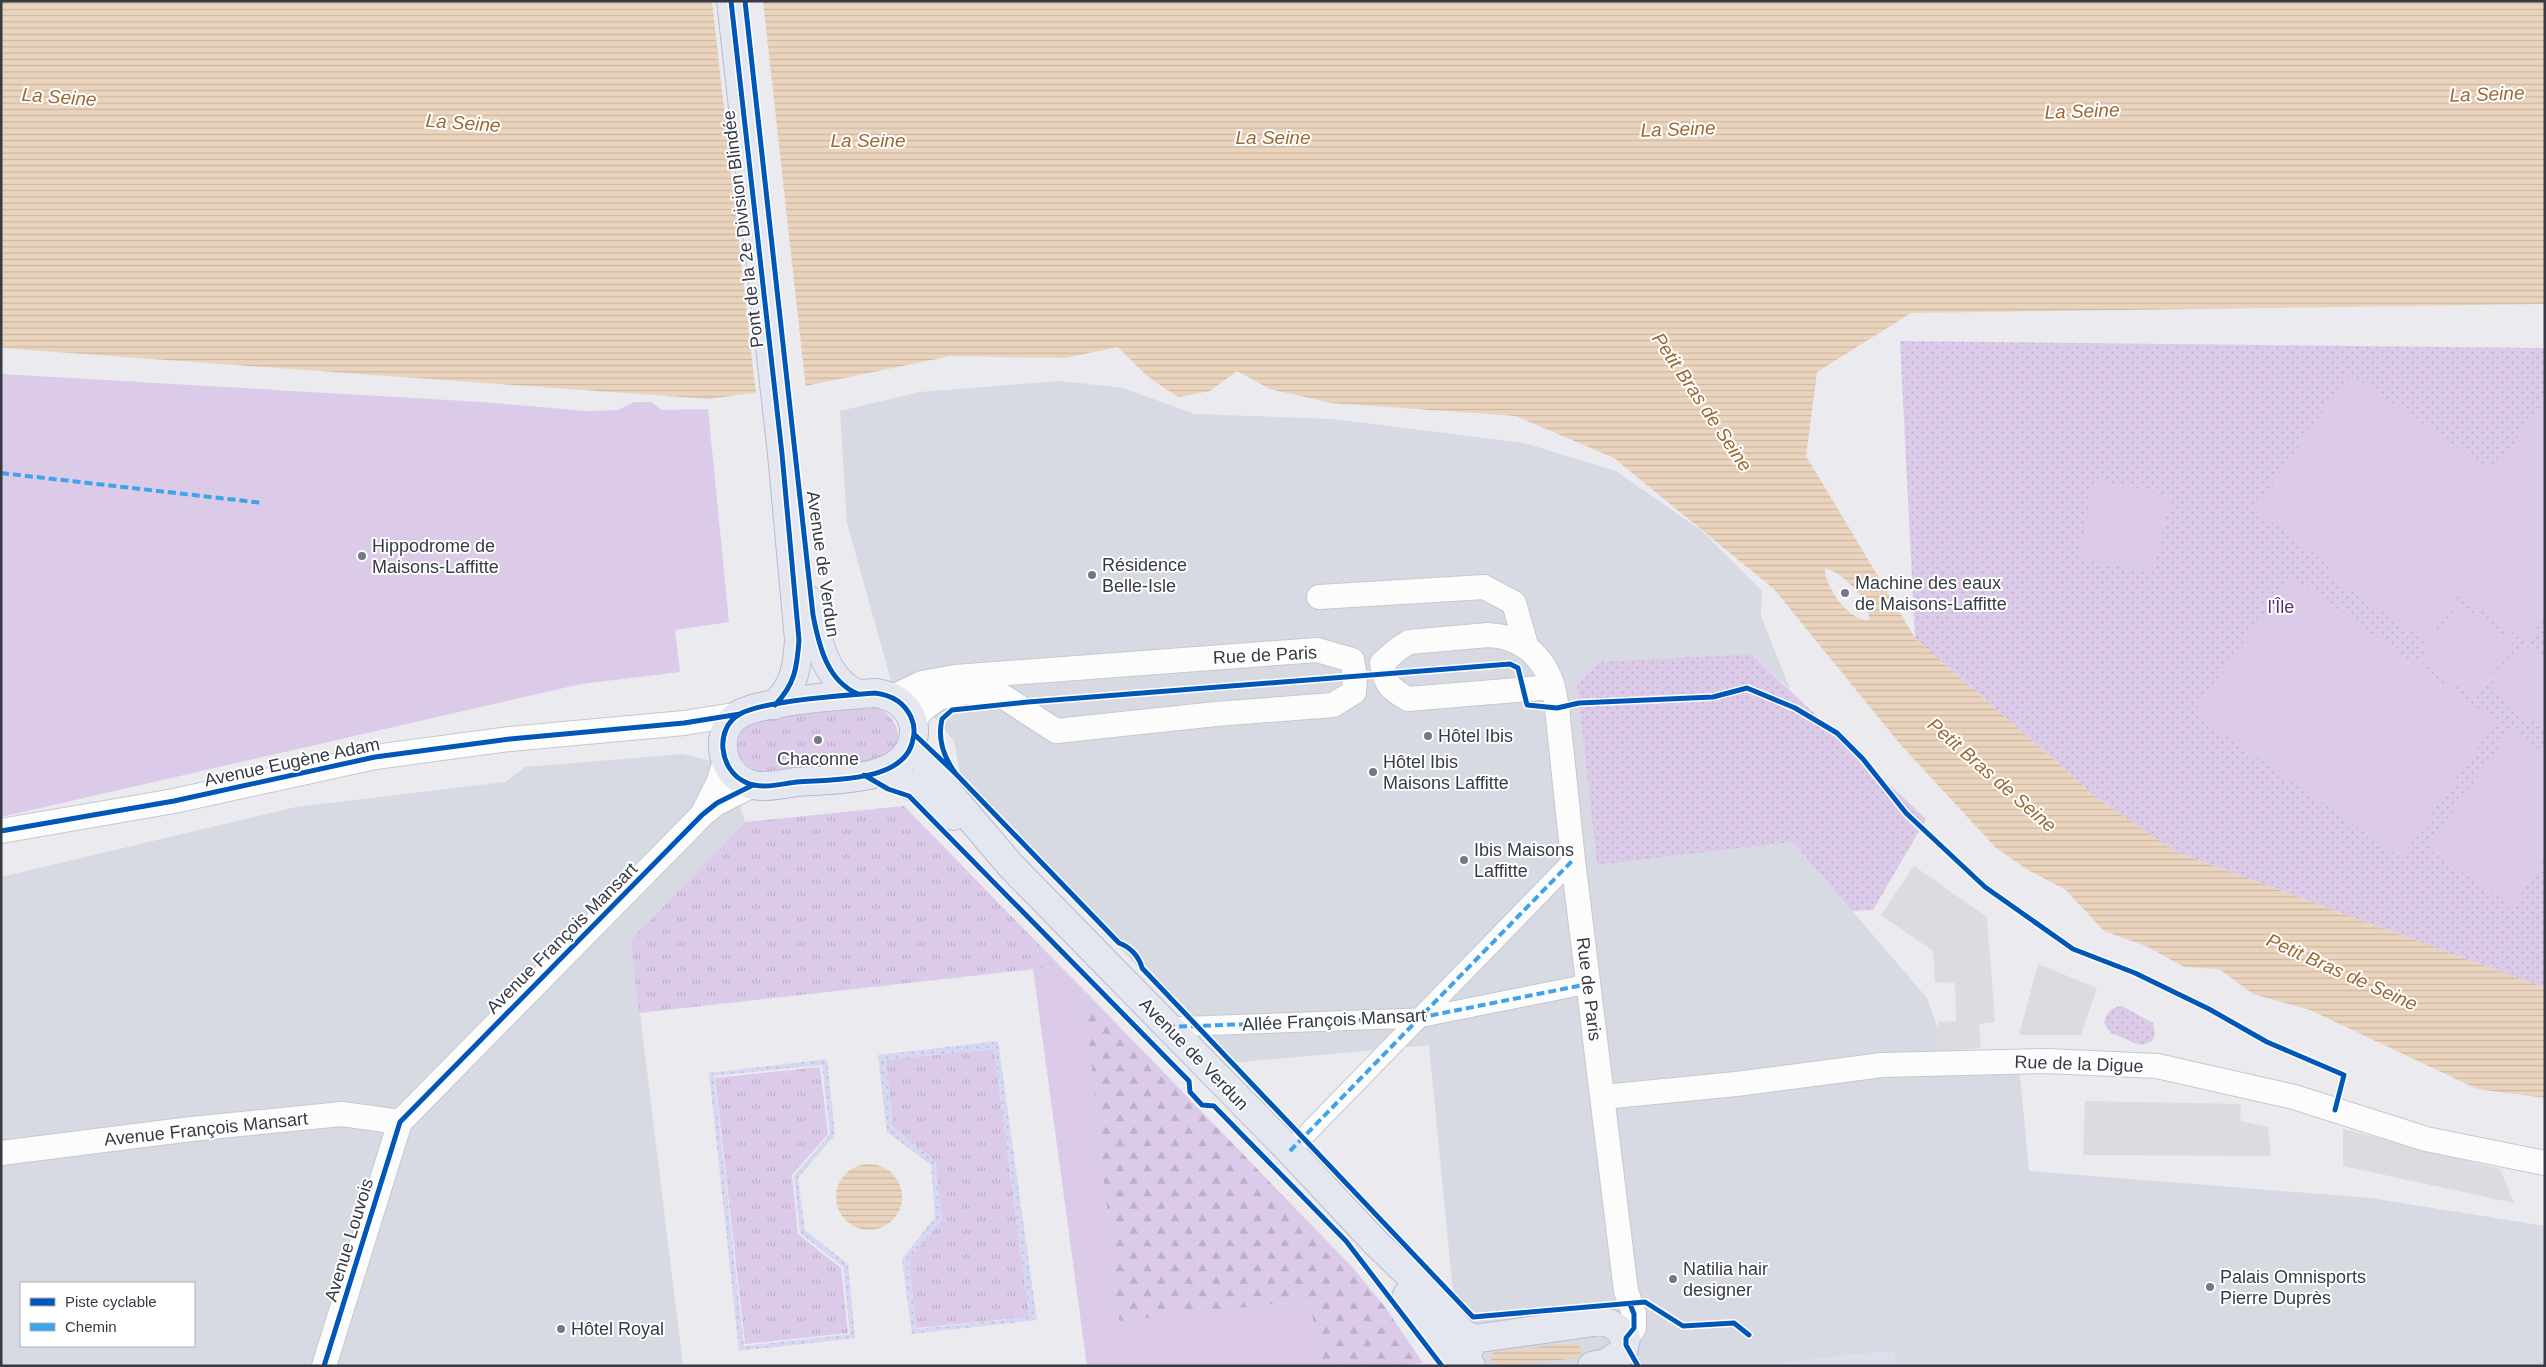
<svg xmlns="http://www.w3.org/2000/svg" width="2546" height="1367" viewBox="0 0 2546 1367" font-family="Helvetica,sans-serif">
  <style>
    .residential { fill: #d7dae3; fill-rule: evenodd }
    .education { fill: #dddfec }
    .grass { fill: url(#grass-tufts) }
    .forest { fill: url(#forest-firs) }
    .sand { fill: url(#sand-dots); fill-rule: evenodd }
    .park { fill: url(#park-dots) }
    .garden { fill: #dbcbe9 }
    .parking { fill: #dbdce1 }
    .water { fill: url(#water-rules); fill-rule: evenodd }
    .pier { fill: #eaeaef }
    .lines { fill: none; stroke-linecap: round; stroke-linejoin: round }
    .pedestrian-casing { stroke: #c7c8cd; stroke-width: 21 }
    .minor-casing { stroke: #c7c8cd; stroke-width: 26 }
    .primary-casing { stroke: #b8bcd0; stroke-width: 30 }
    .pedestrian { stroke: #fcfcfd; stroke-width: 19 }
    .minor { stroke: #fcfcfd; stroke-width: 24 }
    .primary { stroke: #e4e6f0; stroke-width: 28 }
    .quiet { stroke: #3fa3ec; stroke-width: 4; stroke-dasharray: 8 4; stroke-linecap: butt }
    .cycleway-casing { stroke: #fff; stroke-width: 8 }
    .cycleway { stroke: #0057b8; stroke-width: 5 }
    .poi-dot { fill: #757880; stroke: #fff; stroke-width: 2 }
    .labels { text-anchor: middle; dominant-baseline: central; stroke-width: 4; stroke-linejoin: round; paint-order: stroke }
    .street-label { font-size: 18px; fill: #363a45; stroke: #fff }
    .poi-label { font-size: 18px; fill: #363a45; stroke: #fff; text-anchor: start }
    .park-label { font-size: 18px; fill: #602d73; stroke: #fff }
    .water-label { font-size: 19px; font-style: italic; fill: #9b6933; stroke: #fff }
  </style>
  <defs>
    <pattern id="grass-tufts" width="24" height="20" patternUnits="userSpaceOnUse" patternTransform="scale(1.25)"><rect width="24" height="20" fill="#dbcbe9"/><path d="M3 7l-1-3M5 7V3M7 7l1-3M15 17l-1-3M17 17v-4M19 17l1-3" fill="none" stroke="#bdafc9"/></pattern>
    <pattern id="forest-firs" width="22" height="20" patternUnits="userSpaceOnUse" patternTransform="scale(1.25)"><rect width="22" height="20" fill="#dbcbe9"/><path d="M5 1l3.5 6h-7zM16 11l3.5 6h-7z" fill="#bdafc9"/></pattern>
    <pattern id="sand-dots" width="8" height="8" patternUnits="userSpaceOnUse" patternTransform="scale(1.25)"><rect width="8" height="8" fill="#d6d8f2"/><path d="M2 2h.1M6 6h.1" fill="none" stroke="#b8bad1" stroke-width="1.8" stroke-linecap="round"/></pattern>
    <pattern id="park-dots" width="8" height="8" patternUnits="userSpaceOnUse" patternTransform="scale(1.25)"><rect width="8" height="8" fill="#dbcbe9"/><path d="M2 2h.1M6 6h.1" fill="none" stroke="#bdafc9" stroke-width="1.8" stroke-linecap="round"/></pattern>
    <pattern id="water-rules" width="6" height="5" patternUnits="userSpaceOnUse" patternTransform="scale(1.25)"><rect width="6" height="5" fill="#ebd4bd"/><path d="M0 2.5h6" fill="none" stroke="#cab7a4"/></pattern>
  </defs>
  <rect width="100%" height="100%" fill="#eaeaef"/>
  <path class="residential" d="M1061 381 1123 388 1195 414 1334 419 1524 443 1616 471 1702 531 1762 591 1761 616 1790 689 1751 654 1577 684 1597 865 1793 842 1927 998 1946 1052 2019 1065 2029 1171 2370 1198 2545 1226V1366H1454L1457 1334 1429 1045 1230 1063 962 783 954 741 919 699 892 684 847 523 840 411 920 392Z
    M682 754 717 762 736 793 745 822 631 940 683 1366H1V877L296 807 505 782 525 767ZM21 1283H194V1346H21Z"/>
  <path class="education" d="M1895 1352 1896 1366 1770 1364 1864 1353Z"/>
  <path class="grass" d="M871 706C891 710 910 736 888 753 884 757 878 758 874 760L763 772C734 767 729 734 754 720Z
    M904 806 1060 966 639 1013 631 940 745 822Z
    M994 1049 1029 1317 916 1328 909 1259 942 1220 935 1161 893 1127 886 1060Z
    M820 1067 828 1134 792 1175 798 1234 841 1268 848 1333 745 1344 715 1078Z"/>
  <path class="forest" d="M1083 989 1354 1269 1385 1307 1423 1363 1398 1366H1319L1310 1300 1119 1322Z"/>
  <path class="sand" d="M998 1041 1037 1320 912 1334 902 1259 935 1217 931 1165 887 1132 878 1055ZM994 1049 1029 1317 916 1329 909 1259 942 1220 935 1161 893 1127 886 1060Z
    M827 1059 835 1135 798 1178 805 1230 848 1264 855 1338 739 1351 709 1073ZM822 1065 830 1134 794 1176 800 1233 843 1267 850 1334 744 1346 714 1076Z"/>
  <path class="park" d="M1900 341 2545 348V988L2176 852 2101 801 1915 638Z
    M1751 654 1926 819 1873 910 1852 911 1793 842 1597 865 1577 684 1600 662Z
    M2122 1006 2153 1023 2155 1035 2152 1041 2142 1045 2137 1044 2111 1033 2104 1023C2107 1013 2111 1007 2122 1006Z"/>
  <path class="garden" d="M1 374 482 402 586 411 618 410 634 402H651L662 410 708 409 729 622 675 630 680 672 581 684 1 817Z
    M2350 374 2494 472 2545 398V616L2526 642 2459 595 2427 642 2330 576 2332 567 2254 509Z
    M2095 480 2172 496 2152 574 2078 558Z
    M2290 575 2496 721 2401 858 2194 713Z
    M2459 604 2514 641 2475 699 2418 660Z
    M2523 644 2545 659V731L2488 689Z
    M2511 729 2545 753V858L2513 907 2428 849Z
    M1060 966 1083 989 1119 1321 1310 1300 1319 1366H1087L1033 969Z"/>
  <path class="parking" d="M1914 866 1987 917 1995 1022 1979 1024 1981 1048 1937 1052 1938 1022 1956 1021 1955 983 1935 982 1933 951 1881 915Z
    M2038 964 2097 988 2081 1035H2019Z
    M2085 1101 2241 1104 2240 1121 2268 1127 2271 1156 2083 1155Z
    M2343 1129 2500 1169 2514 1203 2343 1166Z"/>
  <path class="water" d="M1 1H2545V304L1911 313 1817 372 1806 456 1915 638 2101 801 2176 852 2545 988V1098L2477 1089 2310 1010 2253 994 2219 969 2184 967 2146 946 2104 931 2066 890 2028 870 1996 848 1900 744 1774 589 1614 458 1516 416 1331 403 1270 389 1237 371 1210 391 1178 397 1147 376 1118 347 1065 358 951 356 805 386 708 399 1 348ZM1825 568C1842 572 1872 601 1869 620 1849 622 1824 586 1825 568Z
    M836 1197a33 33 0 1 1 66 0a33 33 0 1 1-66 0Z
    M1576 1343 1583 1350 1578 1358 1499 1366 1492 1363 1490 1356 1496 1351Z"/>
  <path class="pier" d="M712 1H763L806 389 756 395Z"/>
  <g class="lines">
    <defs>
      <path id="pedestrian" d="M1167 1027 1418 1018 1588 984
        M1290 1151 1573 860"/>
      <path id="minor" d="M1319 597 1484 587 1514 603 1526 645
        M1488 635C1520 636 1544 656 1553 687L1408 699C1390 689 1385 684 1382 663L1398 649 1409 642Z
        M1553 687 1557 708 1573 860 1626 1291 1634 1314V1328L1626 1338
        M893 697 922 683 955 677 1317 650 1352 660 1355 677 1354 692 1333 705 1216 714 1056 731 1004 697 987 692H965L938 698 923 709 913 722
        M703 813 719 781 725 761
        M1 831 174 801 375 757 510 739 684 723 740 714
        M1603 1097 1736 1084 1882 1065 2046 1061 2157 1066 2294 1097 2426 1139 2545 1163
        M1 1153 191 1129 342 1114 400 1122
        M324 1366 400 1122 702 815 717 803 753 785"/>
      <path id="primary" d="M731 1 782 454 799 640C797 668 795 684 775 705
        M811 601C816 636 823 679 858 694
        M875 693C891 695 904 702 911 717 914 724 915 732 913 739 906 783 831 779 797 782 780 784 761 790 745 782 719 770 714 728 740 714 763 701 846 695 875 693Z
        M912 745 937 779 1011 866 1290 1151 1375 1242 1426 1291 1461 1332 1473 1339
        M885 771 924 793 953 816
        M1407 1295 1447 1350 1465 1366
        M1471 1366 1466 1358 1473 1339 1601 1321C1613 1323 1618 1328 1626 1338L1623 1352 1606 1363 1592 1366"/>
    </defs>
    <use href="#pedestrian" class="pedestrian-casing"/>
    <use href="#minor" class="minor-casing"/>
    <use href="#primary" class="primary-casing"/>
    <use href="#pedestrian" class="pedestrian"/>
    <use href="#minor" class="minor"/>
    <use href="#primary" class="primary"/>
    <path class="quiet" d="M1 473 263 503
      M1167 1027 1418 1018 1588 984
      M1290 1151 1573 860"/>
    <defs>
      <path id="cycleway" d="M731 1 782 454 799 640C797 668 795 684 775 705
        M745 1 813 615C819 646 827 681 858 694
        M875 693C891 695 904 702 911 717 914 724 915 732 913 739 906 783 831 779 797 782 780 784 761 790 745 782 719 770 714 728 740 714 763 701 846 695 875 693Z
        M914 734 956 774 1119 943C1130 947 1139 956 1142 968L1473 1317 1645 1302 1683 1326 1734 1323 1749 1335
        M956 774C944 758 937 740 942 719L952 710 1028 702 1510 664 1518 668 1527 705 1557 708 1579 703 1713 697 1747 688 1795 708 1837 733 1863 759 1906 813 1985 887 2073 949 2135 973 2209 1009 2267 1042 2344 1075 2335 1110
        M864 775 888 789 909 796 1189 1081 1190 1092 1202 1105 1214 1106 1346 1241 1442 1366
        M1 831 174 801 375 757 510 739 684 723 740 714
        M1630 1304 1634 1314V1328L1626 1338V1345L1638 1366
        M324 1366 400 1122 702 815 717 803 753 785"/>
    </defs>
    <use href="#cycleway" class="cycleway-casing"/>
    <use href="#cycleway" class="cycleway"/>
  </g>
  <g class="poi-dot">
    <circle cx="362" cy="556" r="5"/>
    <circle cx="1092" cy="575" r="5"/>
    <circle cx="1845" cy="593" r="5"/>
    <circle cx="1428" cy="736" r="5"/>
    <circle cx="818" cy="740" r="5"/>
    <circle cx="1373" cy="772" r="5"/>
    <circle cx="1464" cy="860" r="5"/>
    <circle cx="1673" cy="1279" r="5"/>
    <circle cx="2210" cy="1287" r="5"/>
    <circle cx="561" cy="1329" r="5"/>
  </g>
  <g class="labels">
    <g class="street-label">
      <text transform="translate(743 229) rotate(-97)">Pont de la 2e Division Blindée</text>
      <text transform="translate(823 564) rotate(82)">Avenue de Verdun</text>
      <text transform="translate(1265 655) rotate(-3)">Rue de Paris</text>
      <text transform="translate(292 762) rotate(-12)">Avenue Eugène Adam</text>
      <text transform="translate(562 938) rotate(-45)">Avenue François Mansart</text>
      <text transform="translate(1589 989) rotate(83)">Rue de Paris</text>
      <text transform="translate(1334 1020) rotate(-3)">Allée François Mansart</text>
      <text transform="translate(1194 1054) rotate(46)">Avenue de Verdun</text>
      <text transform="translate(2079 1064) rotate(2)">Rue de la Digue</text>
      <text transform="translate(206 1129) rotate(-6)">Avenue François Mansart</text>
      <text transform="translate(349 1240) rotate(-73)">Avenue Louvois</text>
    </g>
    <g class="poi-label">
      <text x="372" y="546">Hippodrome de<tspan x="372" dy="21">Maisons-Laffitte</tspan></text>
      <text x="1102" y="565">Résidence<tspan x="1102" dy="21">Belle-Isle</tspan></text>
      <text x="1855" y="583">Machine des eaux<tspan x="1855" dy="21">de Maisons-Laffitte</tspan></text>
      <text x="1438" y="736">Hôtel Ibis</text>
      <text x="818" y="759" text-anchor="middle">Chaconne</text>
      <text x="1383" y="762">Hôtel Ibis<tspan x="1383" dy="21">Maisons Laffitte</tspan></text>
      <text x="1474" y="850">Ibis Maisons<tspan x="1474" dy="21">Laffitte</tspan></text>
      <text x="1683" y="1269">Natilia hair<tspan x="1683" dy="21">designer</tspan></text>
      <text x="2220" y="1277">Palais Omnisports<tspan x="2220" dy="21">Pierre Duprès</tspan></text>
      <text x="571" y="1329">Hôtel Royal</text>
    </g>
    <g class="park-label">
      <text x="2281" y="607">l'Île</text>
    </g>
    <g class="water-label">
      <text transform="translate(2487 94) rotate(-2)">La Seine</text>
      <text transform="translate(59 97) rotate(4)">La Seine</text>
      <text transform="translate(2082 111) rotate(-2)">La Seine</text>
      <text transform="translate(463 123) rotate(4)">La Seine</text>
      <text transform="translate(1678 129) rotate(-2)">La Seine</text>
      <text x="1273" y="137">La Seine</text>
      <text x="868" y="140">La Seine</text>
      <text transform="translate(1702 402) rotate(56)">Petit Bras de Seine</text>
      <text transform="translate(1992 775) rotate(41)">Petit Bras de Seine</text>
      <text transform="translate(2342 972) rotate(24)">Petit Bras de Seine</text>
    </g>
  </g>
  <rect width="2546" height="1367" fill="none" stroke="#363a45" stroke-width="5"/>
  <rect x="20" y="1282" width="175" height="65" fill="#ffffff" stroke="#afb0b5"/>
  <rect x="30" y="1298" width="25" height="8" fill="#0057b8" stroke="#afb0b5"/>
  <text x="65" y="1307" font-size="15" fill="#363a45">Piste cyclable</text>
  <rect x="30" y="1323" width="25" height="8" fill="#3fa3ec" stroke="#afb0b5"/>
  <text x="65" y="1332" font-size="15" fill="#363a45">Chemin</text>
</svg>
